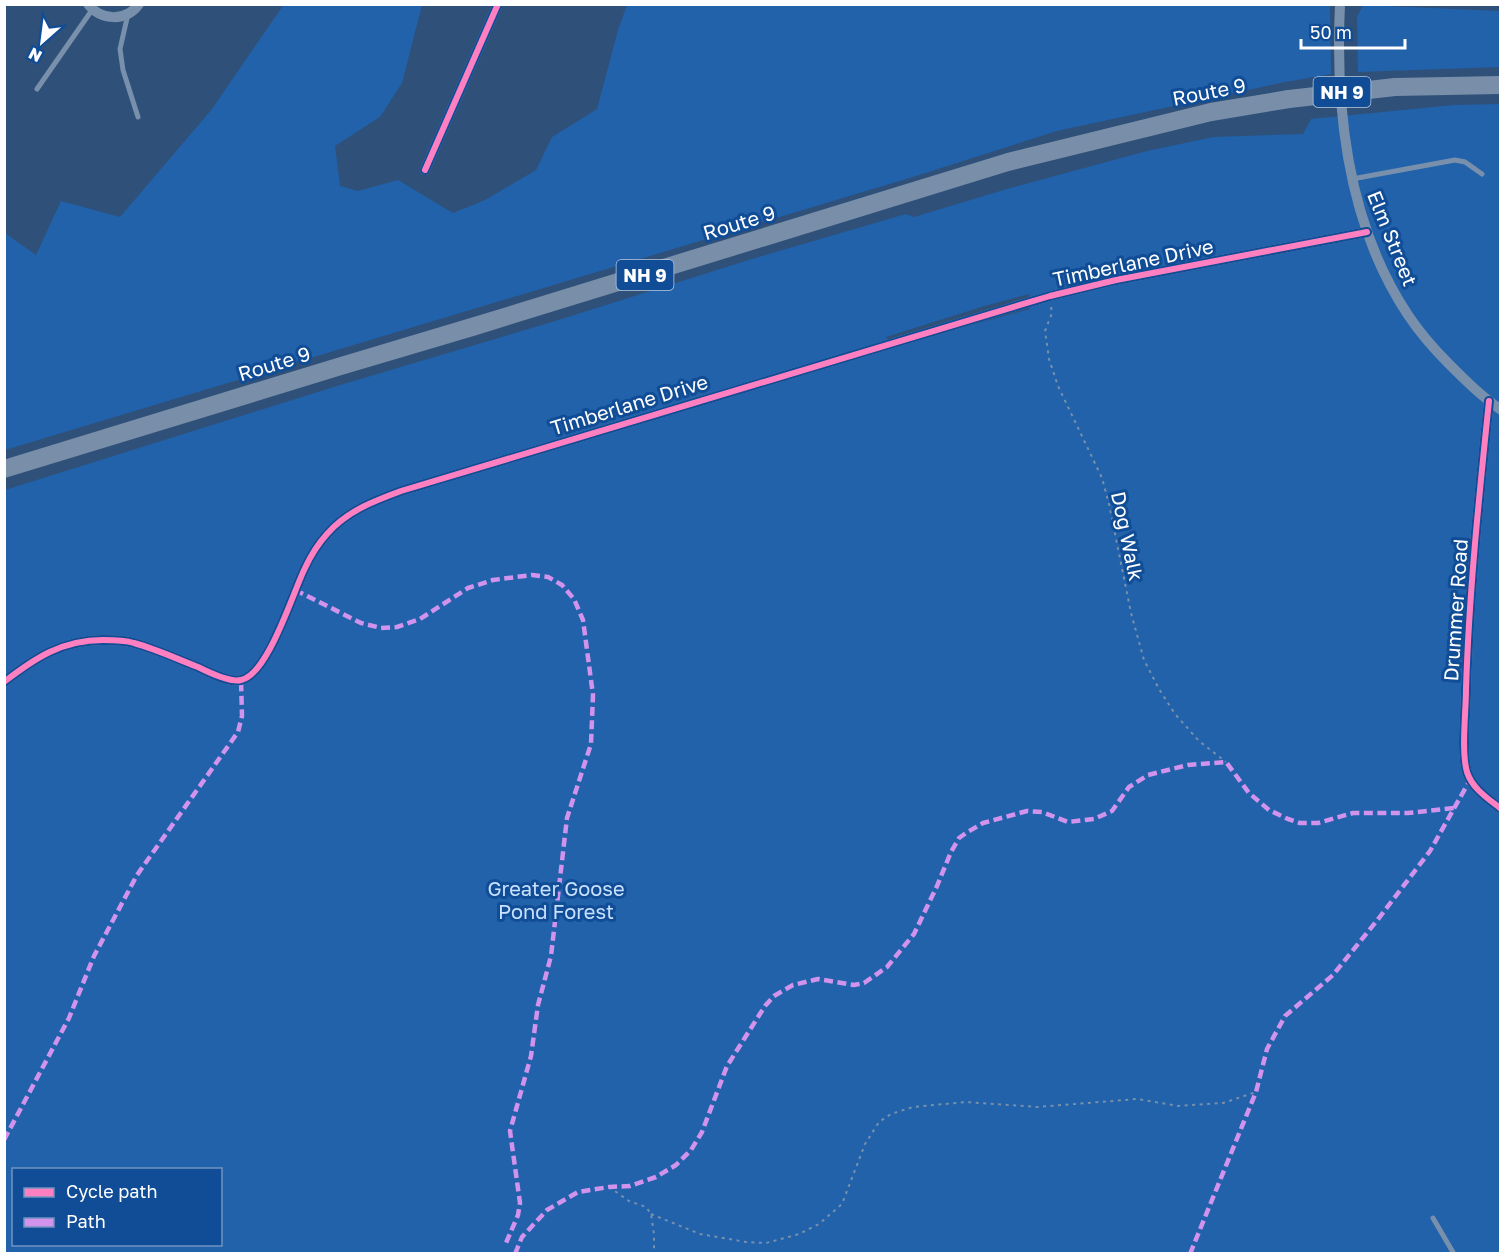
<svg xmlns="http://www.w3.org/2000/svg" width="1505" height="1258" viewBox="0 0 1505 1258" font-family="'Golos Text',sans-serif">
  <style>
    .green { fill: #2162ab; fill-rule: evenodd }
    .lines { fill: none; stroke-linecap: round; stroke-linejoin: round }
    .path { stroke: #7890ab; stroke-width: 2; stroke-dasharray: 3 4.5; stroke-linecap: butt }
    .service { stroke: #7890ab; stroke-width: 5 }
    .minor { stroke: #7890ab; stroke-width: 10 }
    .trunk { stroke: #788ea9; stroke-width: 18 }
    .trunk-bridge { stroke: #788ea9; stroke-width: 18 }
    .quiet { stroke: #d193ec; stroke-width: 4.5; stroke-dasharray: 9 4.5; stroke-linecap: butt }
    .cycleway-casing { stroke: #114d96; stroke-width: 10 }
    .cycleway { stroke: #ff80c0; stroke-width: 6 }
    .labels { text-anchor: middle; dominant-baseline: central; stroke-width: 6; stroke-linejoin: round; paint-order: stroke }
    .shield { fill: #114d96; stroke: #b8cae0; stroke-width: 1.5 }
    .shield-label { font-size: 18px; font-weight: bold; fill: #fff }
    .street-label { font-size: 20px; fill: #fff; stroke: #114d96 }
    .park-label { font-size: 20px; fill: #c8e1fe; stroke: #114d96 }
  </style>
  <rect width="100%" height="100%" fill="#2f5078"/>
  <path class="green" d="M284 4 422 5 402 83 380 117 335 146 340 186 358 191 398 180 453 213 485 200 536 170 552 137 597 109 618 30 627 5H1330L1331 74 1280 83 1057 131 916 176 5 450V233L36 255 61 201 120 217 212 109Z
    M1363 5 1500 11V67L1358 72 1357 17Z
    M1500 104V1253L5 1254V490L337 386 552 322 755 258 906 214 914 217 1007 189 1147 151 1213 137 1303 134 1311 119 1454 105ZM1029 294 1030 309 892 347 886 337 981 307ZM14 1170H220V1244H14Z"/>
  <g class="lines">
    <path class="path" d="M1051 307 1052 313 1045 331 1049 359 1058 386 1102 478 1109 504 1131 613 1144 660 1159 689 1175 714 1199 741 1226 762
      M609 1187 629 1201 646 1207 651 1214 654 1234V1254
      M651 1214 700 1234 746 1242 766 1243 799 1234 819 1224 842 1204 865 1144 879 1122 891 1114 913 1107 966 1102 1037 1107 1137 1099 1178 1106 1223 1103 1256 1092"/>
    <path class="service" d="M128 14 120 49 123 70 138 117
      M37 89 92 10
      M1352 179 1455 160 1465 162 1482 174
      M1433 1218 1454 1254"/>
    <path class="minor" d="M88 4C101 21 126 22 139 4
      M1340 4C1335 110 1348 225 1408 315 1420 333 1434 349 1449 364 1465 380 1481 396 1500 409
      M425 170 498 4
      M1489 401C1479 497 1469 593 1466 689 1466 712 1461 751 1467 772 1472 788 1487 798 1500 808
      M4 682C35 658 62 640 103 640 113 640 124 640 134 643 156 649 177 659 198 667 208 672 230 683 241 680 268 675 293 592 305 568 311 555 318 544 327 534 347 511 374 501 401 491L1050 296 1116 280 1367 232"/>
    <path class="trunk" d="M1395 87 1500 85
      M4 469 341 366 472 327 1008 162 1211 112 1289 99"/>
    <path class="trunk-bridge" d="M1289 99 1395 87"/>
    <path class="quiet" d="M295 590 361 623 381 628 397 627 420 619 468 588 493 580 532 575 548 577 562 585 574 599 583 620 593 695 591 744 567 818 551 956 538 1005 531 1056 510 1131 520 1203 518 1215 506 1243
      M4 1140 69 1018 94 956 137 875 238 732 242 716 241 680
      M515 1254 522 1237 547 1210 578 1192 609 1187 630 1186 656 1177 676 1165 691 1150 702 1132 727 1066 765 1006 774 996 793 985 818 979 854 985 864 983 887 967 914 934 937 886 951 852 959 838 966 833 983 823 1027 811 1042 812 1068 822 1094 819 1112 811 1129 787 1148 775 1188 765 1226 762 1249 793 1269 810 1288 819 1300 823H1318L1353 813H1408L1454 808
      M1190 1254 1256 1092 1267 1049 1285 1016 1333 975 1379 918 1430 851 1470 780"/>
    <defs>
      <path id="cycleway" d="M425 170 498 4
        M1489 401C1479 497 1469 593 1466 689 1466 712 1461 751 1467 772 1472 788 1487 798 1500 808
        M4 682C35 658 62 640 103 640 113 640 124 640 134 643 156 649 177 659 198 667 208 672 230 683 241 680 268 675 293 592 305 568 311 555 318 544 327 534 347 511 374 501 401 491L1050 296 1116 280 1367 232"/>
    </defs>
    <use href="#cycleway" class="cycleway-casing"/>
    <use href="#cycleway" class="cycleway"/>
  </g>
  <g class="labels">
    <g class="shield">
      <rect x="1313.5" y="77" width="57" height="30" rx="4.5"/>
      <rect x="616.5" y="260" width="57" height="30" rx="4.5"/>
    </g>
    <g class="shield-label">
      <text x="1342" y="92">NH 9</text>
      <text x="645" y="275">NH 9</text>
    </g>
    <g class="street-label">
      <text transform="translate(1209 91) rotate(-11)">Route 9</text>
      <text transform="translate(739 222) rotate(-17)">Route 9</text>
      <text transform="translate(1393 238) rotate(68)">Elm Street</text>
      <text transform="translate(1133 262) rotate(-12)">Timberlane Drive</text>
      <text transform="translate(274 363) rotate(-17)">Route 9</text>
      <text transform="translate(629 404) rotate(-17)">Timberlane Drive</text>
      <text transform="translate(1128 536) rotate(78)">Dog Walk</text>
      <text transform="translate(1455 610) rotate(-86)">Drummer Road</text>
    </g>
    <g class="park-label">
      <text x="556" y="888">Greater Goose<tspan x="556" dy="23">Pond Forest</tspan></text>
    </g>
  </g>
  <rect width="1505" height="1258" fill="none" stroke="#ffffff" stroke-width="12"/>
  <rect x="12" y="1168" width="210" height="78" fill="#114d96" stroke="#7094c0" stroke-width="1.5"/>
  <rect x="24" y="1188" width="30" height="9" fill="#ff80c0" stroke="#7094c0" stroke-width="1.5"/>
  <text x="66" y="1198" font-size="18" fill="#ffffff">Cycle path</text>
  <rect x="24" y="1218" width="30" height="9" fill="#d193ec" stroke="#7094c0" stroke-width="1.5"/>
  <text x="66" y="1228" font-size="18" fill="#ffffff">Path</text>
  <g transform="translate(42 42) rotate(208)" stroke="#114d96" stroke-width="4.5" paint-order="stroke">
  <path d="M0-4.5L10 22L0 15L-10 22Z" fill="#ffffff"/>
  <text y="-9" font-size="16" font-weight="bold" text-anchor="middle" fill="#ffffff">N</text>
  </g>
  <path d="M1301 39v9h104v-9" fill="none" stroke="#ffffff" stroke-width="3"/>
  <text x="1310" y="39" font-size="18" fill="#ffffff" stroke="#114d96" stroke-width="4.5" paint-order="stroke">50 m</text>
</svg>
